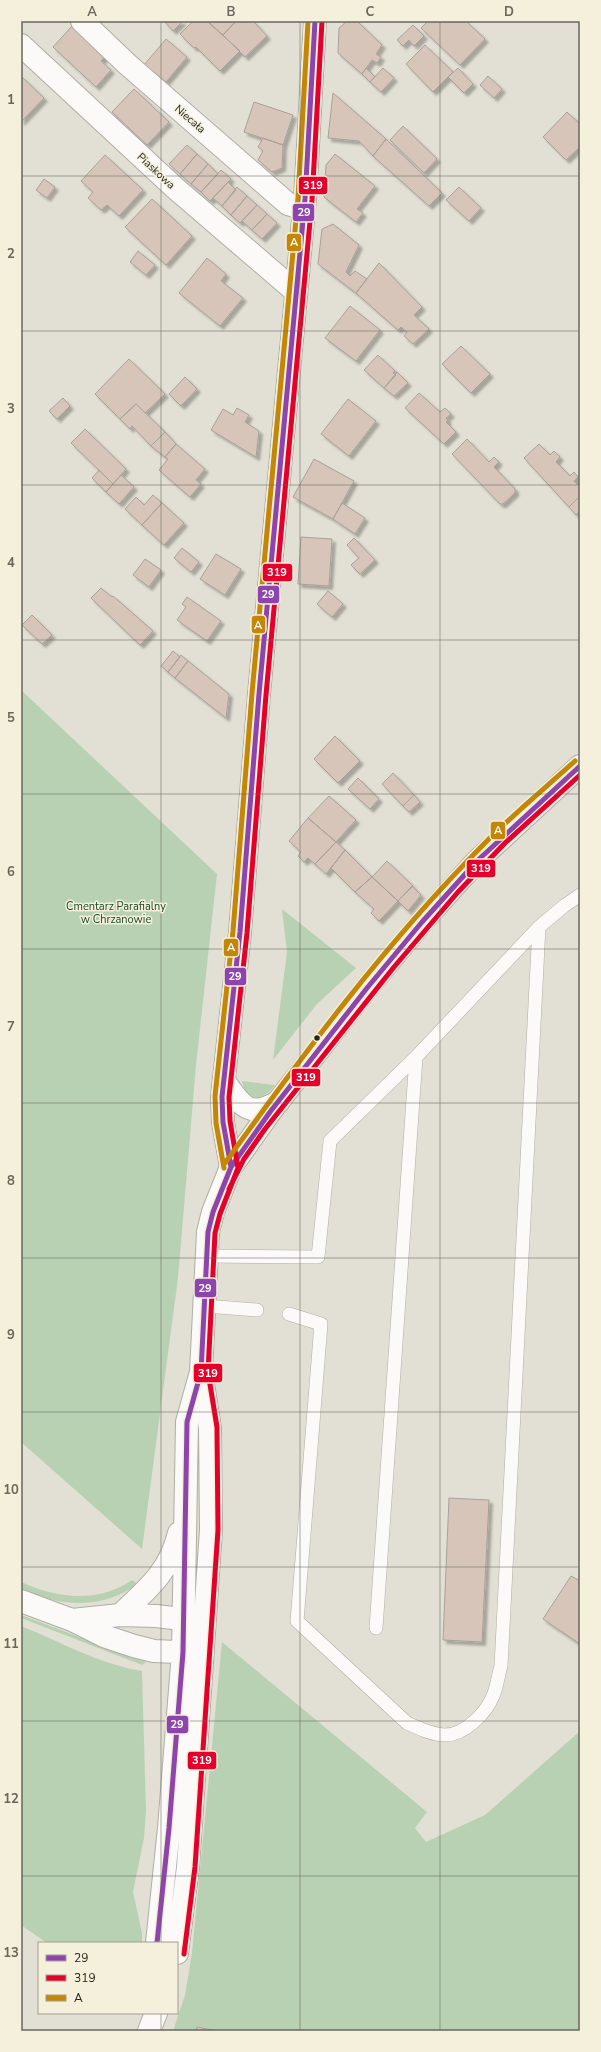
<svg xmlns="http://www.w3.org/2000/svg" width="601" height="2052" viewBox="0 0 601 2052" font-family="'Nunito Sans',sans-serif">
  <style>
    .green { fill: #b8d1b2 }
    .building { fill: #d8c5ba; stroke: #a6a19a; filter: url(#shadow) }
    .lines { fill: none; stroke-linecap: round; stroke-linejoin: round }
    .service-casing { stroke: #afada4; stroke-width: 14 }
    .minor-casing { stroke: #afada4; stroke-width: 24 }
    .tertiary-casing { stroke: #afada4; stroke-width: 24 }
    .secondary-casing { stroke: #afada4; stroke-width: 24 }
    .service { stroke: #fbfaf9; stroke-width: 13 }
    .minor { stroke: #fbfaf9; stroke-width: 22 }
    .tertiary { stroke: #fbfaf9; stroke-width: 22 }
    .secondary { stroke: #fbfaf9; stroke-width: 22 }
    .bus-1-casing { stroke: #f5f0db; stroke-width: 8 }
    .bus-2-casing { stroke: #f5f0db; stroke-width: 8 }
    .bus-3-casing { stroke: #f5f0db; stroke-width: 8 }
    .bus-1 { stroke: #8e44ad; stroke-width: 5 }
    .bus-2 { stroke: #e4002b; stroke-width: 5 }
    .bus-3 { stroke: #c38607; stroke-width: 5 }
    .grid { fill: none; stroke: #68665d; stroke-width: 1; stroke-opacity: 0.55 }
    .bus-dot { fill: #26241d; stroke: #f5f0db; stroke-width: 1.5 }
    .labels { text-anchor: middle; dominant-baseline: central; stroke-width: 3; stroke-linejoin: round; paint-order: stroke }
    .street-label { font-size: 11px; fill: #26241d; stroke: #f5f0db }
    .park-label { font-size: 11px; fill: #1a4a1f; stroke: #f5f0db }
    .line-badge { stroke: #f5f0db; stroke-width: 1.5 }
    .badge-label { font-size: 11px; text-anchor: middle; font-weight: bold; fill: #fff }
    .neatline { fill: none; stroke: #68665d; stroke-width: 1.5 }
    .grid-label { font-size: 13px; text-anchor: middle; font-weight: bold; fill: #68665d }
  </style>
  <defs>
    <filter id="shadow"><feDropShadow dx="3.5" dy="3.5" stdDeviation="1" flood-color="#0004"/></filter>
  </defs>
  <rect width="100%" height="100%" fill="#e2e0d4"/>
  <path class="green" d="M21 690 217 874 196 1065 178 1278 142 1549 21 1442Z
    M282 909 356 968 317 1004 273 1060 287 952Z
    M242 1081 275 1085C264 1101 246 1103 242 1081Z
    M132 1580 138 1584C101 1610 61 1607 21 1589V1582C57 1598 97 1604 132 1580Z
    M21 1615 146 1662 142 1665 21 1618Z
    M21 1626C61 1642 99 1664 142 1671L146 1810 144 1838 133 1892 142 1933V1943H47L21 1925Z
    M222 1642 427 1812 415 1828 426 1842 485 1815 580 1731V2031H173L185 1995 192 1953Z"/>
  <path class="building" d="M164 21H183L173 31Z
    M193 21H207L240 51 220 71 196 47 194 48 180 34Z
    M207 21H236L223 35Z
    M236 21H253L267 36 245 57 223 35Z
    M347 21H357L382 45 376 54 381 57 377 63 372 60 362 74 338 53 339 28Z
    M428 21H466L485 39 460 65 421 28Z
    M413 25 424 36 414 46 409 40 403 46 397 40Z
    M72 26 105 57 101 61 111 70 96 87 53 47Z
    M166 39 187 57 166 82 144 65Z
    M425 45 453 72 433 92 406 64Z
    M366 68 375 77 370 82 362 74Z
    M383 68 394 78 381 92 370 82Z
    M458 68 473 84 464 93 448 77Z
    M21 76 44 98 21 122Z
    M488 76 502 89 494 98 480 85Z
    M134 89 169 122 147 145 112 112Z
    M333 93 386 139 373 156 359 141 328 138Z
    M254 102 293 115 283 145 244 132Z
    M567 112 580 124V147L566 160 543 137Z
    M403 126 437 159 424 173 390 140Z
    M263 138 283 145 282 168 272 172 258 160 263 151 258 147Z
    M386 139 442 193 429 206 373 156Z
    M187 145 197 154 180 174 169 164Z
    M197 154 208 164 191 184 180 174Z
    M335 154 375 186 357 209 363 213 356 222 324 197 326 165Z
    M105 155 143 190 119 216 107 205 101 210 88 198 93 192 81 181Z
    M208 164 218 174 201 192 191 184Z
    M221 170 231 179 210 201 201 192Z
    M44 179 55 187 47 198 36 190Z
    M228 182 236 190 222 206 213 198Z
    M237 187 247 196 231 215 222 206Z
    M459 187 481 208 469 221 446 200Z
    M247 196 257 205 240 223 231 215Z
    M152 199 192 236 166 265 125 227Z
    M257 205 267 214 252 230 242 221Z
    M267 214 277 223 262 239 252 230Z
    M333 224 359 245 346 272 350 276 355 271 367 279 356 293 318 264 322 229Z
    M138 251 155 265 146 275 130 262Z
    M207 258 226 274 221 281 243 298 220 326 179 293Z
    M379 263 422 307 414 315 429 329 413 344 404 336 407 332 401 327 398 330 356 293Z
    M350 306 380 330 356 361 325 338Z
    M461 346 490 374 471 393 442 364Z
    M378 355 395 371 393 373 396 375 384 388 364 370Z
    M129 359 165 394 145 413 136 404 120 419 95 394Z
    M397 372 408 383 394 396 384 388Z
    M185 377 197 389 181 406 169 394Z
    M419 393 440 412 445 408 451 414 446 418 448 421 446 422 456 432 444 444 405 408Z
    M63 398 70 406 57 419 49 411Z
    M348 399 376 421 349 456 321 434Z
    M136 404 165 432 151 446 132 426 130 429 120 419Z
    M237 408 249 415 245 422 259 431 256 457 211 430 223 409 233 415Z
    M85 429 126 469 113 484 71 443Z
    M165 432 176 444 165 457 151 446Z
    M467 439 489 462 494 457 499 462 494 467 515 489V493L503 504H500L452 454Z
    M176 444 205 469 196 480 201 484 190 497 159 470 168 459 165 457Z
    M539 444 550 455 554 451 560 457 556 462 570 476 574 472 578 477 574 481 580 487V496L569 507 524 458Z
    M314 459 354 481 333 519 293 497Z
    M99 470 113 484 106 492 92 478Z
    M121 475 134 487 119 504 106 492Z
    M153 495 162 503 142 525 125 509 136 497 144 505Z
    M580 496V511L576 515 569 507Z
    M162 503 184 523 164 545 142 525Z
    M342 503 365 518 355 534 333 519Z
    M301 537 332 539 329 586 298 584Z
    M354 538 375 560 360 574 351 565 359 558 347 545Z
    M182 548 199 562 191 572 174 558Z
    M216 554 241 569 225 595 200 579Z
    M145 559 161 570 149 587 133 575Z
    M101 588 112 597 113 596 153 631 140 645 91 598Z
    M328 591 343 604 332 617 317 604Z
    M187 597 221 621 207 641 177 620 186 607 182 604Z
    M32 615 52 635 42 644 22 625Z
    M173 651 180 657 168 672 161 666Z
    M181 655 188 661 175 678 168 672Z
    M188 661 229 694 226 718 175 678Z
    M335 736 360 761 338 783 314 759Z
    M393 773 414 795 403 806 382 784Z
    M358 778 379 799 370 809 348 789Z
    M414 795 420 802 409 812 403 806Z
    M329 796 356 820 336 842 308 818Z
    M308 818 336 842 315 864 308 858 304 862 298 856 301 852 289 841Z
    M336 842 345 850 326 874 315 864Z
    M345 850 372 877 355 892 331 868Z
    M387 861 413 886 398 901 372 877Z
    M372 877 398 901 379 921 371 913 374 909 355 892Z
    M412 886 421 895 408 911 398 901Z
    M449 1498 489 1500 482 1642 443 1640Z
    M571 1576 580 1581V1644L543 1619Z
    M197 2027 217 2031H196Z"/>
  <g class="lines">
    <defs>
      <path id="service" d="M208 1256 318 1257 330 1141 416 1057 539 927 564 906 580 895
        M205 1306 257 1310
        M289 1314 321 1324 297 1621 407 1723C418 1728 433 1735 445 1735 465 1735 486 1713 493 1696 497 1687 498 1676 501 1666L539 927
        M376 1628 416 1057"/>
      <path id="minor" d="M82 21 127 64 288 204 304 209
        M21 45 175 188 295 291"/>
      <path id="tertiary" d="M224 1081C241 1105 248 1119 278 1102
        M231 1167 223 1122 222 1097 240 932 259 694 305 199 315 21"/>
      <path id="secondary" d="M21 1601 72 1620 104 1636 134 1646 154 1651 198 1653
        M120 1615C148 1589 170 1571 179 1533
        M72 1620 120 1615 156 1616 198 1621
        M157 1943 169 1828 183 1652 187 1422 201 1372 208 1232 213 1212 231 1167 270 1112 367 988 422 922 477 861 580 766
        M177 1953 188 1867 211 1530 210 1428 202 1378
        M149 2031 156 2013"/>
    </defs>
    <use href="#service" class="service-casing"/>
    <use href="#minor" class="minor-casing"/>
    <use href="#tertiary" class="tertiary-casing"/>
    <use href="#secondary" class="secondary-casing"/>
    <use href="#service" class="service"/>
    <use href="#minor" class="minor"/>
    <use href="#tertiary" class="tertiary"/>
    <use href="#secondary" class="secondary"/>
    <defs>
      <path id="bus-1" d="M231 1167 223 1122 222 1097 240 932 259 694 305 199 315 21
        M157 1943 169 1828 183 1652 187 1422 201 1372 208 1232 213 1212 231 1167 270 1112 367 988 422 922 477 861 580 766"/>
      <path id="bus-2" d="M229 1189 244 1159 265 1129 394 967 458 892 505 843 580 775
        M184 1954 195 1867 218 1530 217 1427 208 1372 215 1233 220 1214 238 1168 230 1121 229 1097 247 933 266 695 312 200 322 21"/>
      <path id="bus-3" d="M225 1163C304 1053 386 943 482 846 511 816 544 789 575 761
        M224 1168 216 1123 215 1096 233 931 252 693 298 198 308 21"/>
    </defs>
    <use href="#bus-1" class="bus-1-casing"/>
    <use href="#bus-2" class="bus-2-casing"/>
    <use href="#bus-3" class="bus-3-casing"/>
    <use href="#bus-1" class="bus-1"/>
    <use href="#bus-2" class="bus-2"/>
    <use href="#bus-3" class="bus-3"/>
  </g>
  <path class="grid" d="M161 21V1943M300 21V2031M440 21V2031M21 176H580M21 331H580M21 485H580M21 640H580M21 794H580M21 949H580M21 1103H580M21 1258H580M21 1412H580M21 1567H580M21 1721H580M21 1876H580M161 2013V2031"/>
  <circle class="bus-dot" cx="317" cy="1038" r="3.5"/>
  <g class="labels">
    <g class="street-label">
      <text transform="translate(190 119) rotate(41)">Niecała</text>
      <text transform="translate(156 171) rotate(43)">Piaskowa</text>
    </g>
    <g class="park-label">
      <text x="116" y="906">Cmentarz Parafialny<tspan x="116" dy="13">w Chrzanowie</tspan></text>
    </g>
  </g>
  <g class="line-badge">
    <rect x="298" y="176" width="30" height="19" rx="4" fill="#e4002b"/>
    <rect x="292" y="203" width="23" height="19" rx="4" fill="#8e44ad"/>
    <rect x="286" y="233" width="16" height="19" rx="4" fill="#c38607"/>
    <rect x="262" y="563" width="31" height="19" rx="4" fill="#e4002b"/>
    <rect x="257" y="585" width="23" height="19" rx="4" fill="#8e44ad"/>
    <rect x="251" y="615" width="15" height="19" rx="4" fill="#c38607"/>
    <rect x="490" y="821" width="16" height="19" rx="4" fill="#c38607"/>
    <rect x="466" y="859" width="30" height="19" rx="4" fill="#e4002b"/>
    <rect x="223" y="938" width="16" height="19" rx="4" fill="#c38607"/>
    <rect x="224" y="967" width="23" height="19" rx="4" fill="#8e44ad"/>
    <rect x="291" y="1068" width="30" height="19" rx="4" fill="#e4002b"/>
    <rect x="194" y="1278" width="23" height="20" rx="4" fill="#8e44ad"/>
    <rect x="193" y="1363" width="30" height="20" rx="4" fill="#e4002b"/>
    <rect x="166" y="1715" width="23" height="19" rx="4" fill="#8e44ad"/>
    <rect x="187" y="1751" width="30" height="19" rx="4" fill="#e4002b"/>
  </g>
  <g class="badge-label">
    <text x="313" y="189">319</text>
    <text x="304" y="216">29</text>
    <text x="294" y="246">A</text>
    <text x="277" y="576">319</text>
    <text x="268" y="598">29</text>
    <text x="258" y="629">A</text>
    <text x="498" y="834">A</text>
    <text x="481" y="872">319</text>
    <text x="231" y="951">A</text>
    <text x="235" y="980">29</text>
    <text x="306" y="1081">319</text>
    <text x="205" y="1292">29</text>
    <text x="208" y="1377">319</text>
    <text x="177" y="1728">29</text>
    <text x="202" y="1764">319</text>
  </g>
  <rect width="601" height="2052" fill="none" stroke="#f5f0db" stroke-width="44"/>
  <rect x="38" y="1942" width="140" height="72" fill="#f5f0db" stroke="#a29e8f"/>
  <rect x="46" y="1955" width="20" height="6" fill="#8e44ad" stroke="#a29e8f"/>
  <text x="74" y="1962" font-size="12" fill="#26241d">29</text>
  <rect x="46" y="1975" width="20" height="6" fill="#e4002b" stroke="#a29e8f"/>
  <text x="74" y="1982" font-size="12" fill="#26241d">319</text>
  <rect x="46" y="1995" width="20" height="6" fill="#c38607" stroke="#a29e8f"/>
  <text x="74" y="2002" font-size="12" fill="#26241d">A</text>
  <rect x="22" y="22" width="557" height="2008" class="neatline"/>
  <g class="grid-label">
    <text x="92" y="16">A</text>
    <text x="231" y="16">B</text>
    <text x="370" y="16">C</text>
    <text x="509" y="16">D</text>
    <text x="11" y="104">1</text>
    <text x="11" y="258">2</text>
    <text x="11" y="413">3</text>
    <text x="11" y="567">4</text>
    <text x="11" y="722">5</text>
    <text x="11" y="876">6</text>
    <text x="11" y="1031">7</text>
    <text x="11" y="1185">8</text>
    <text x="11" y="1339">9</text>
    <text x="11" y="1494">10</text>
    <text x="11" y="1648">11</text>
    <text x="11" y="1803">12</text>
    <text x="11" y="1957">13</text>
  </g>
</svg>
